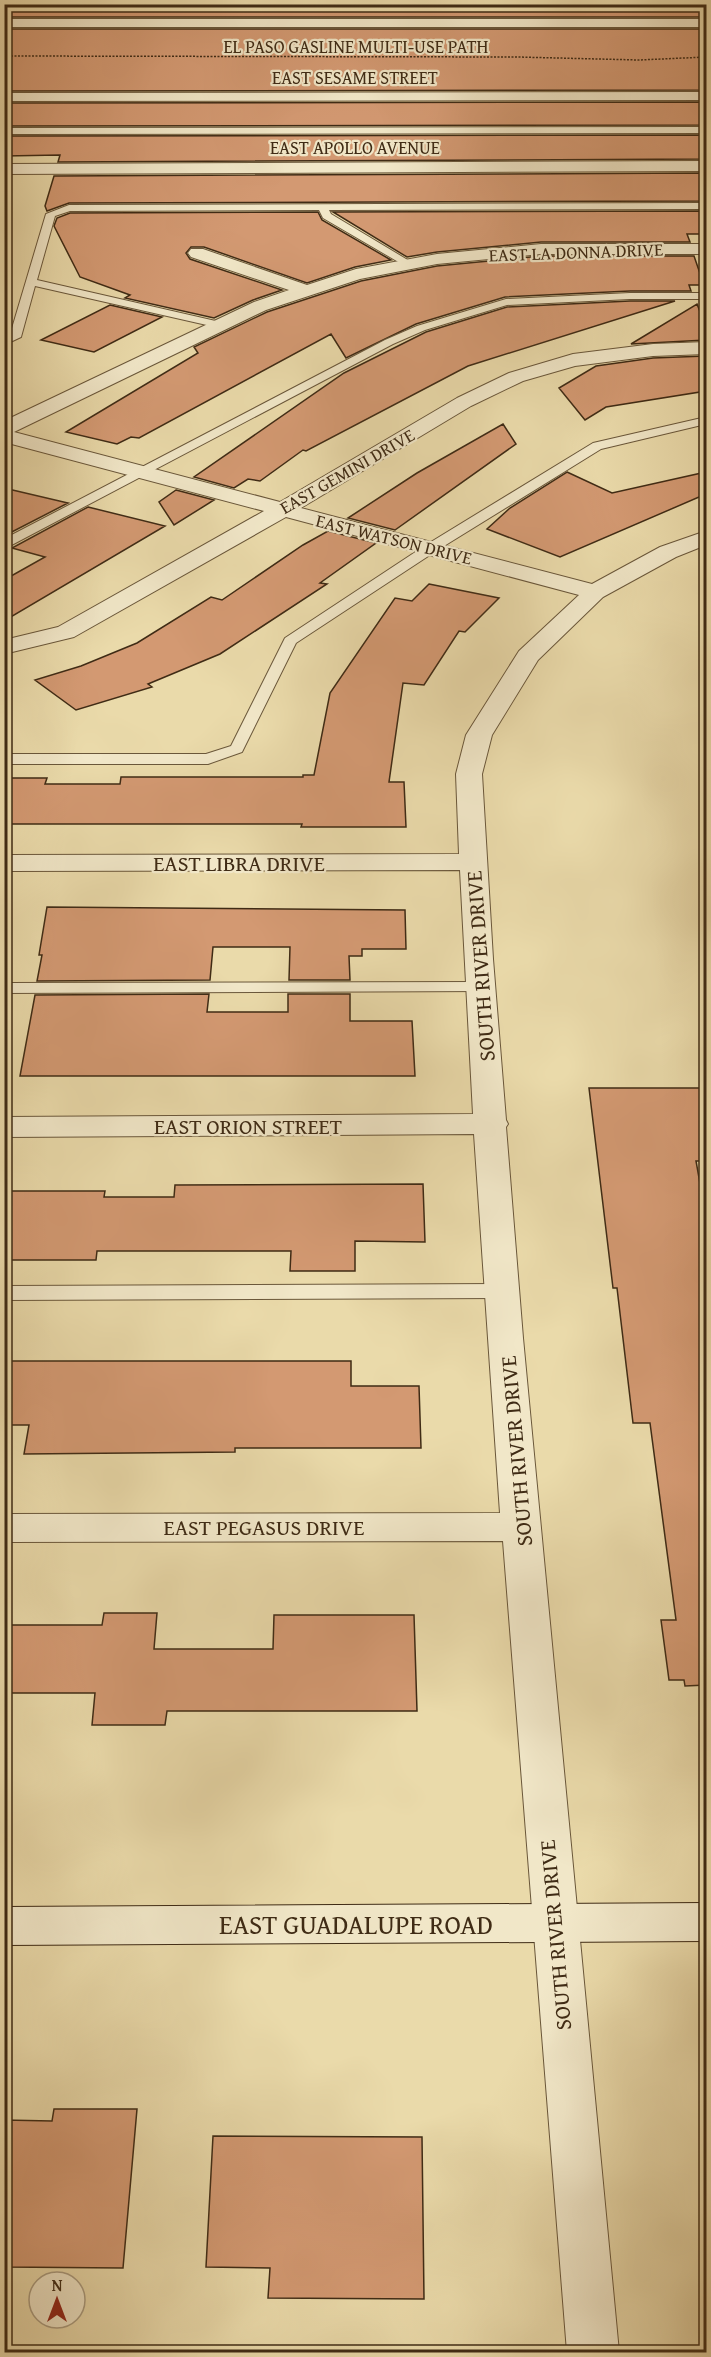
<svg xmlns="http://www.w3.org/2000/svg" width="711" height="2357" viewBox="0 0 711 2357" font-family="'Gentium Book Plus',serif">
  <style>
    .building { fill: #d39972; stroke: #3f2b15; stroke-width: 1.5 }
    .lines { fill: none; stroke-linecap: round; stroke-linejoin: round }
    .lane-casing { stroke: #6a573a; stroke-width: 2 }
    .street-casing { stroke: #6a573a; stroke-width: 2 }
    .secondary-casing { stroke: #3f2b15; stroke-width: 2 }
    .path { stroke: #3f2b15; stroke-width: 1.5; stroke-dasharray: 2 1.5; stroke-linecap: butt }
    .lane { fill: #f1e7c8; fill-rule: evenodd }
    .street { fill: #f1e7c8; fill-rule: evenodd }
    .secondary { fill: #f1e7c8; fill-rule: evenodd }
    .labels { text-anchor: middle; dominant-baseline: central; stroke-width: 4.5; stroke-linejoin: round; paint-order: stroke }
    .far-street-label { font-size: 18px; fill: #3f2b15; stroke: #f1e7c8 }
    .street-label { font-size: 22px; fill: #3f2b15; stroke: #f1e7c8 }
    .near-street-label { font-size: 27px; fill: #3f2b15; stroke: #f1e7c8 }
  </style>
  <rect width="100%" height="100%" fill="#eadaaa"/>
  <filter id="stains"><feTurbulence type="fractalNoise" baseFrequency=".00333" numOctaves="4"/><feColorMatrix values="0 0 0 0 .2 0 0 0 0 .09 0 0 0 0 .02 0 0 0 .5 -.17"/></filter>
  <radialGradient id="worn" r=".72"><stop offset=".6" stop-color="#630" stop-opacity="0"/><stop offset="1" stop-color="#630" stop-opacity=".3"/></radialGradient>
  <path class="building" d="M4 4H697L702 17H4Z
    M4 29H706V90L4 91Z
    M706 102V125L4 126V103Z
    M706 135V159L58 162 60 155 4 156V136Z
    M706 173V201L69 203 47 211 45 206 54 176Z
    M706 211V234H687L690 242H541L437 252 407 257 333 212Z
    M318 212 322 220 391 260 355 267 307 283 204 247H191L186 253 190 259 282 290 253 300 214 318 125 298 130 295 80 277 54 226 57 218 70 213Z
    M541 256H694L704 285H689L691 291H630L505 297 416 324 346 358 331 334 139 438 131 437 117 444 66 432 198 353 194 347 267 312 361 281 437 266Z
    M630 301H675L468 366 306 451 303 450 260 481 248 479 234 488 194 477 344 373 426 332 507 307Z
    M697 304 706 327V340L631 344Z
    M110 305 162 317 94 352 41 340Z
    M706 356V391L606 407 585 420 559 388 596 366 653 358Z
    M503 424 516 444 395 530 348 518 417 473Z
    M567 472 612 493 706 472V494L560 557 487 529 510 508Z
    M4 488 68 503 4 536Z
    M176 490 214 500 174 525 159 502Z
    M88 507 165 526 4 621V580L45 557 12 548Z
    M328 531 376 543 320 583 327 584 220 654 148 684 152 687 76 710 35 680 81 666 137 643 211 597 222 600 303 545Z
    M429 584 499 598 465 632 459 631 424 685 403 683 389 782H404L406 827H301L302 824H4V778H47L45 784H120L121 777H303V775H314L330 693 395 598 412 601Z
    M47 907 405 910 406 949H362V956H349L350 980H289L290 947H213L210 980 37 981 42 955H39Z
    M209 994 207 1012H288V994H350V1021H412L415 1076H20L35 995Z
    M589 1088H706V1161H696L706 1217V1685L685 1686 684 1680H669L661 1620H676L650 1423H633L617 1288H613Z
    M423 1184 425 1242 355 1241V1271H290L291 1251H97L96 1260H4V1191H105L104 1197H174L175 1185Z
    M4 1361H351V1386H419L421 1448H235V1452L24 1454 29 1425H4Z
    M104 1613H157L154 1649H273L274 1615H414L417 1711H167L165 1725H92L95 1693H4V1625H102Z
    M54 2109H137L123 2268 4 2267V2120L52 2121Z
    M213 2136 422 2137 424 2299 268 2298 270 2268 206 2267Z"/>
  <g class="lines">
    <defs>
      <path id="lane" d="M706 127V133L4 134V128Z
        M706 203V209L329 210 331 214 411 262 412 264 407 267 323 218 319 210 70 211 55 216 37 280 220 322 226 325 220 328 35 286 21 337 4 345V338L10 335 46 214 69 205Z
        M630 293H706V299H630L507 305 425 330 393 344 4 549V539L385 340 417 326 506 299Z
        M706 417V424L601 449 436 551 296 643 242 752 208 764H4V754H206L231 746 285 638 426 545 593 443Z
        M481 982 487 983 490 987 487 991 4 993V983Z
        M502 1284 509 1286 512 1291 509 1296 502 1298 4 1300V1286Z"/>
      <path id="street" d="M4 19H706V27H4Z
        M706 92V100L4 101V93Z
        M706 161V171L4 174V164Z
        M541 244H706V254H541L437 264 360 279 266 310 14 432 280 502 457 398 509 373 573 354 653 344 706 342V354L653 356 575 366 523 381 471 406 301 508 592 584 660 547 706 531V545L676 557 603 597 538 660 492 735 482 774 493 959 506 1120 508 1124 506 1127 523 1338 619 2352H567L503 1541 4 1542V1514L500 1513 474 1134 4 1137V1117L473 1114 460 870 4 871V855L459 854 456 774 466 735 519 651 579 595 286 517 74 637 4 654V640L58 627 264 511 4 442V421L254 302 289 290 191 257 188 253 191 249H203L307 285 356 269 437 254Z"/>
      <path id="secondary" d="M706 1903V1941L4 1945V1907Z"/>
    </defs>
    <use href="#lane" class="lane-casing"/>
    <use href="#street" class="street-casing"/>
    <use href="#secondary" class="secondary-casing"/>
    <path class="path" d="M4 56 517 57 639 60 706 57"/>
    <use href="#lane" class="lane"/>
    <use href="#street" class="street"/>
    <use href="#secondary" class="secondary"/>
  </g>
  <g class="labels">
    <g class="far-street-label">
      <text x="356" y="46">EL PASO GASLINE MULTI-USE PATH</text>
      <text x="355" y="77">EAST SESAME STREET</text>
      <text x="355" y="147">EAST APOLLO AVENUE</text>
      <text transform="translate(576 252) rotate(-2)">EAST LA DONNA DRIVE</text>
      <text transform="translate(347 471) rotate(-30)">EAST GEMINI DRIVE</text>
      <text transform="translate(394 539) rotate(14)">EAST WATSON DRIVE</text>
    </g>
    <g class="street-label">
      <text x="239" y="863">EAST LIBRA DRIVE</text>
      <text transform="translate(480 966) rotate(-94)">SOUTH RIVER DRIVE</text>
      <text x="248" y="1126">EAST ORION STREET</text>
      <text transform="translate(516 1451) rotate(-95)">SOUTH RIVER DRIVE</text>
      <text x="264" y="1527">EAST PEGASUS DRIVE</text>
      <text transform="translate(555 1935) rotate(-95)">SOUTH RIVER DRIVE</text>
    </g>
    <g class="near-street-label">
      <text x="356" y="1924">EAST GUADALUPE ROAD</text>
    </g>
  </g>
  <rect width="711" height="2357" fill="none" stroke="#eadaaa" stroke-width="24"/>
  <rect x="6" y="6" width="699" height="2345" fill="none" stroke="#3f2b15" stroke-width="3"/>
  <rect x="12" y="12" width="687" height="2333" fill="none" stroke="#3f2b15" stroke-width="1.5"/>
  <g transform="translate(57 2300)"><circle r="28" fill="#f1e7c8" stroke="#aa9c80" stroke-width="1.5"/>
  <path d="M0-4.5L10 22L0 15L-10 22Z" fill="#8f2418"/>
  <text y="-9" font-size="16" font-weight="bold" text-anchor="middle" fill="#3f2b15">N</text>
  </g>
  <rect width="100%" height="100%" filter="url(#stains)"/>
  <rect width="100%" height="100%" fill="url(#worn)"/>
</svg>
